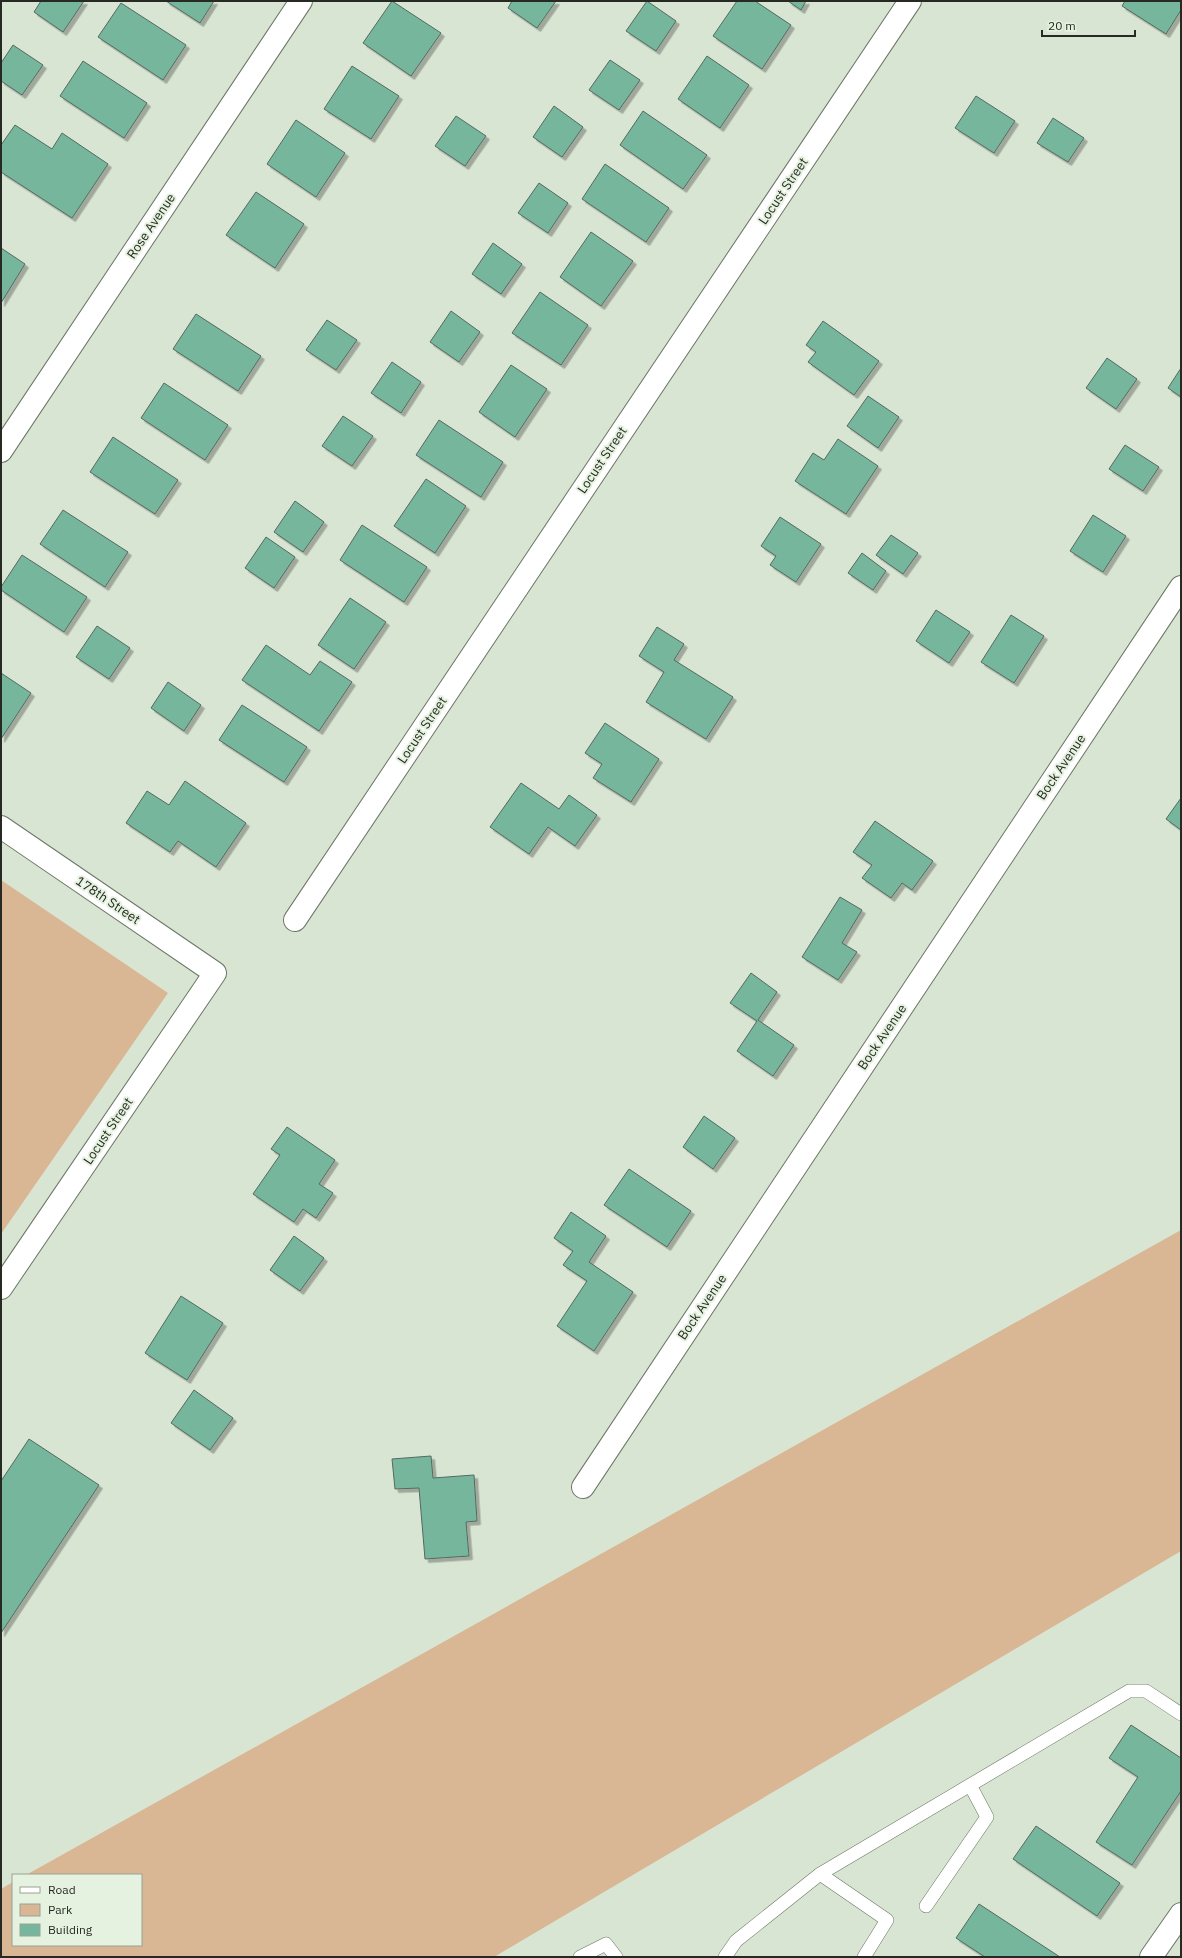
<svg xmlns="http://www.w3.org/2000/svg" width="1182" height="1958" viewBox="0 0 1182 1958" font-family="'IBM Plex Sans',sans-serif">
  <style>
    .green { fill: #d9b694 }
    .building { fill: #76b69d; stroke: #546960; filter: url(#shadow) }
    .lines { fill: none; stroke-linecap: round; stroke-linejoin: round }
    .service-casing { stroke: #6c7666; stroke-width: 14 }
    .minor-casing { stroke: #6c7666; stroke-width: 24 }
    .service { stroke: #fff; stroke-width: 13 }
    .minor { stroke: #fff; stroke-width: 22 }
    .labels { text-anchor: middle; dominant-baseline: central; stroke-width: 4; stroke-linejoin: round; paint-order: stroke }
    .street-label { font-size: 13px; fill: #262a23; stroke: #e6f2e0 }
  </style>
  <defs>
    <filter id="shadow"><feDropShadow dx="3.5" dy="3.5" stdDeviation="0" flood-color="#0004"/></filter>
  </defs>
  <rect width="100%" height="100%" fill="#d9e5d3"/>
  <path class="green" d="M1 880 168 993 1 1234Z
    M1181 1230V1551L494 1957H1V1889L13 1882V1945H141V1875H26Z"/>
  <path class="building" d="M41 1H84L63 32 34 12Z
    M166 1H214L200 23Z
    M392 1 441 33 411 76 363 43Z
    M512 1H556L537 28 508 8Z
    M647 1 676 21 656 51 626 31Z
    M737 1H755L791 25 762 69 713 36Z
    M788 1H806L801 10Z
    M1125 1H1181V10L1166 34 1122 6Z
    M121 3 186 45 163 80 98 37Z
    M13 45 43 65 22 95 1 81V63Z
    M707 56 749 85 720 128 678 99Z
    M610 60 640 80 619 110 589 90Z
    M83 61 147 103 124 138 60 96Z
    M352 66 399 96 371 139 324 109Z
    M976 96 1015 121 994 153 955 128Z
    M554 106 583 127 562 157 533 137Z
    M643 111 707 155 683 189 620 145Z
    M456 116 486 136 465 166 435 146Z
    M1053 118 1084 138 1068 162 1037 143Z
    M296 120 345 153 316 197 267 164Z
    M15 125 52 149 62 133 108 164 72 218 1 172V145Z
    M605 164 669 208 646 242 582 199Z
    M539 183 568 203 548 233 518 213Z
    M256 192 304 224 275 268 226 235Z
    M591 232 633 261 601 306 560 277Z
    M493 243 522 264 501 294 472 274Z
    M1 248 25 264 1 303Z
    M540 292 588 325 561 365 512 333Z
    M451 311 480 332 459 362 430 342Z
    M196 314 261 356 238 391 173 349Z
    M327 320 357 340 336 370 306 350Z
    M823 321 879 361 854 395 808 362 816 352 806 345Z
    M1107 358 1137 379 1116 409 1086 388Z
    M392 362 421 382 401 413 371 393Z
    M511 365 547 389 515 437 479 412Z
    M1181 368V397L1168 388Z
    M164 383 228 425 205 460 141 418Z
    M868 396 899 417 878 448 847 426Z
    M343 416 373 436 352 466 322 446Z
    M439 420 503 462 481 497 416 455Z
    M113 437 178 480 155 514 90 472Z
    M838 439 878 466 846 514 795 481 813 453 824 460Z
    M1125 445 1159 467 1143 491 1109 469Z
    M426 479 466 506 435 553 394 526Z
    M295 501 324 522 303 552 274 532Z
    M63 510 128 552 105 587 40 544Z
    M1093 515 1126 536 1103 572 1070 551Z
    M780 517 821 544 796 582 770 565 776 556 761 546Z
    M362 525 427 567 404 602 340 560Z
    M891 535 918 553 903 574 876 555Z
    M266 537 295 557 274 588 245 568Z
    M862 553 886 571 873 590 848 573Z
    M22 555 87 597 64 632 1 590V587Z
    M350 598 386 622 354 669 318 645Z
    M936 610 970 632 949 663 916 641Z
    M1011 615 1044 636 1014 683 981 662Z
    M97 626 130 648 109 679 76 657Z
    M657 627 684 644 674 660 733 697 706 739 646 702 664 672 639 656Z
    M266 645 310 675 320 661 352 682 319 731 242 680Z
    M1 673 31 693 1 739Z
    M168 682 201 705 184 731 151 708Z
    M242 705 307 747 284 782 219 740Z
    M605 723 659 759 631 802 593 778 602 764 585 753Z
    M185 781 246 823 216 867 178 841 170 852 126 823 147 791 169 805Z
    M521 783 559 809 569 795 597 815 575 846 548 827 529 854 490 827Z
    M1181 798V830L1166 819Z
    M875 821 933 861 912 890 902 883 891 898 862 878 872 865 853 852Z
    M840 897 862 910 842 943 857 952 838 980 802 957Z
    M751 973 777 992 758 1020 794 1045 773 1076 737 1051 757 1021 730 1003Z
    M704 1116 735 1138 713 1169 683 1147Z
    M287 1127 335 1160 319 1184 333 1193 316 1218 303 1209 294 1222 253 1194 280 1155 271 1149Z
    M629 1169 691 1211 667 1247 604 1205Z
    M571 1212 606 1236 589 1262 633 1292 594 1351 557 1326 587 1281 563 1265 573 1251 554 1238Z
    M294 1236 324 1258 300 1291 270 1270Z
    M181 1296 223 1323 187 1380 145 1353Z
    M194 1390 233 1418 210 1450 171 1423Z
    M29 1439 99 1485 1 1633V1481Z
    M431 1456 433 1478 474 1475 477 1521 466 1522 469 1556 425 1559 419 1488 395 1489 392 1459Z
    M1131 1725 1181 1758V1791L1132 1865 1096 1842 1138 1777 1109 1758Z
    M1036 1826 1120 1883 1097 1916 1013 1859Z
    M979 1904 1060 1957H985L956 1938Z"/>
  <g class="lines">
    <defs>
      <path id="service" d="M820 1874 887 1920 864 1957
        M926 1906 987 1817 970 1785
        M580 1957 606 1944 616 1957
        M725 1957 736 1941 820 1874 1129 1691H1146L1181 1714"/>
      <path id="minor" d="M1 451 301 1
        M1 827 215 973 1 1288
        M295 920 910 1
        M583 1487 1181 587
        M1151 1957 1181 1914"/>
    </defs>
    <use href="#service" class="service-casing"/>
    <use href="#minor" class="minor-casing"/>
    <use href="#service" class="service"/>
    <use href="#minor" class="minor"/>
  </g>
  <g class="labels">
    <g class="street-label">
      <text transform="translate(783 191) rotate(-56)">Locust Street</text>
      <text transform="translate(151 226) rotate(-56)">Rose Avenue</text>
      <text transform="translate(602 460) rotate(-56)">Locust Street</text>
      <text transform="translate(422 730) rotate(-56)">Locust Street</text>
      <text transform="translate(1061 767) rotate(-56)">Bock Avenue</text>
      <text transform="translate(108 900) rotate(34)">178th Street</text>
      <text transform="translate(882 1037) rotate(-56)">Bock Avenue</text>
      <text transform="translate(108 1131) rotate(-56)">Locust Street</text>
      <text transform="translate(702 1307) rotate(-56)">Bock Avenue</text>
    </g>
  </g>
  <rect width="1182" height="1958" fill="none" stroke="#262a23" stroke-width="4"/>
  <rect x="12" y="1874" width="130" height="72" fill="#e6f2e0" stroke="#99a294"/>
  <rect x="20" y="1887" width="20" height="6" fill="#ffffff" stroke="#99a294"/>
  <text x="48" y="1894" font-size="12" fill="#262a23">Road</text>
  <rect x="20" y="1904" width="20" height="12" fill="#d9b694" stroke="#99a294"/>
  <text x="48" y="1914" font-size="12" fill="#262a23">Park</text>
  <rect x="20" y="1924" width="20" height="12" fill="#76b69d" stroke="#99a294"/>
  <text x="48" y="1934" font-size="12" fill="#262a23">Building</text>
  <path d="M1042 30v6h93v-6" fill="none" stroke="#262a23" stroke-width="2"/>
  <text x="1048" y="30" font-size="12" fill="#262a23" stroke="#e6f2e0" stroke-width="3" paint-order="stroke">20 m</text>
</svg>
